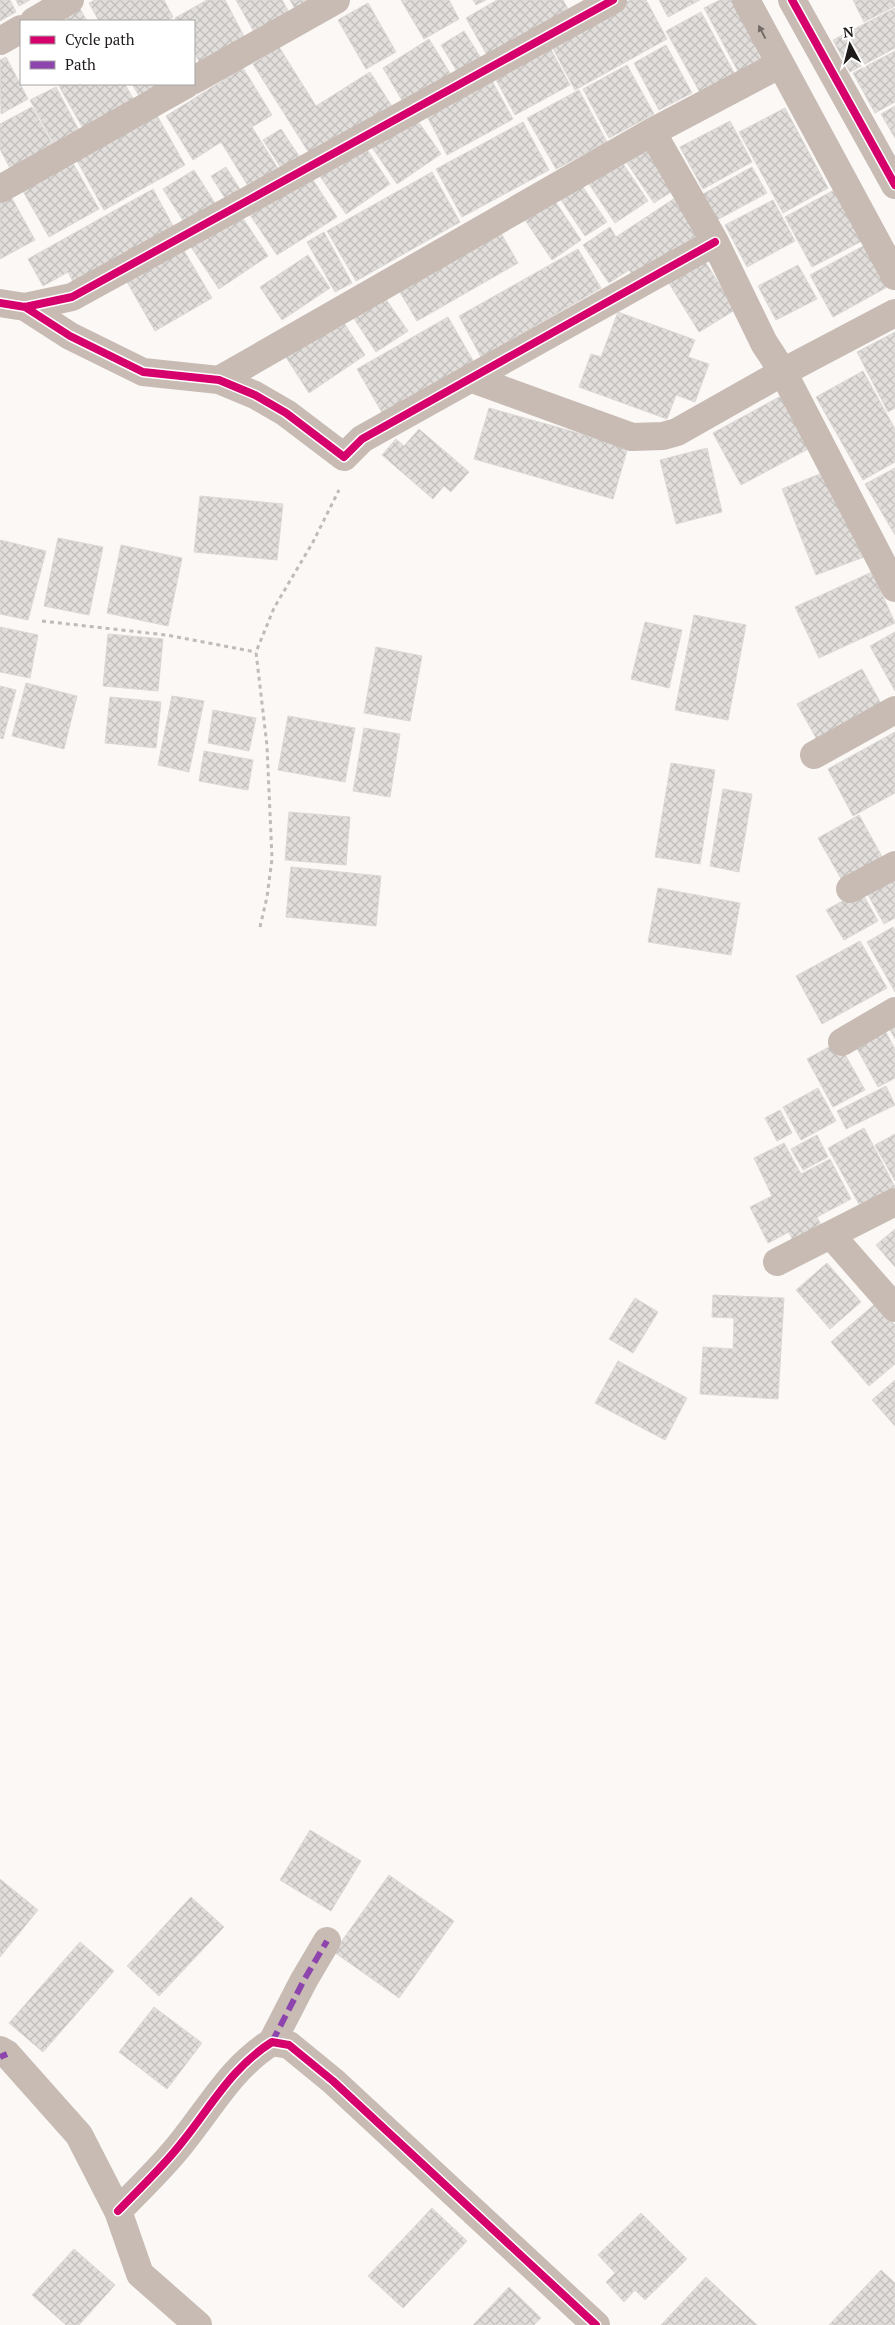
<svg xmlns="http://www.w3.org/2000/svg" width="895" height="2325" viewBox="0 0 895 2325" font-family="'PT Serif',serif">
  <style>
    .building { fill: url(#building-cross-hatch); stroke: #dcd9d7 }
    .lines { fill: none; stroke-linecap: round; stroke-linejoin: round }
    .path { stroke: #c2bab5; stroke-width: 3; stroke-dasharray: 4 4; stroke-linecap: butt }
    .street { stroke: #c8bbb4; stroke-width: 28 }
    .quiet { stroke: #8e44ad; stroke-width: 6; stroke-dasharray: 12 6; stroke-linecap: butt }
    .cycleway-casing { stroke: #fff; stroke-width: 11 }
    .cycleway { stroke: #d6006c; stroke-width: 8 }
    .oneway { fill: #746b67 }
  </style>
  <defs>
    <pattern id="building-cross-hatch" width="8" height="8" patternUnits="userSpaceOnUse" patternTransform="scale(1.25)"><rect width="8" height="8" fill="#e1dedc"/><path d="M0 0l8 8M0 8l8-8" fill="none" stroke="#c1bebc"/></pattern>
  </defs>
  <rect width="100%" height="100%" fill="#fbf8f6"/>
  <path class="building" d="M0 0H10L16 12 0 21Z
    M16 0H30L19 6Z
    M95 0H164L173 17 167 21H99L89 3Z
    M207 0H225L247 42 202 67 194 52V21H177L175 18Z
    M236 0H282L293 19 258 39Z
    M290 0H307L312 9 299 16Z
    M401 0H449L459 19 424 39Z
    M473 0H486L476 5Z
    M497 0H563L573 18 492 64 466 18Z
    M630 0H646L667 39 575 90 550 43Z
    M659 0H700L668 17Z
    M720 0H742L772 57 740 75 704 8Z
    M853 0H895V6L864 22Z
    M368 3 396 52 366 69 338 20Z
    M895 8V48L850 72 833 40Z
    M80 9 87 21H59Z
    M701 12 737 78 702 96 666 31Z
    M464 31 481 58 458 73 441 45Z
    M429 39 453 78 406 107 383 68Z
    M548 44 570 85 515 115 493 74Z
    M666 45 692 93 659 110 634 63Z
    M279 47 316 106 370 72 395 111 314 161 253 64Z
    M895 51V102L875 113 853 73Z
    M6 57 28 99 1 114 0 60Z
    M627 65 654 114 609 138 583 89Z
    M243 68 272 115 252 127 282 175 253 194 221 142 193 160 166 116Z
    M491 79 513 119 447 155 426 114Z
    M64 84H125L136 104 85 132 59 86Z
    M132 84H173L142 101Z
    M56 87 82 136 57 150 30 100Z
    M579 90 607 142 556 169 527 118Z
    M895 106V138L881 114Z
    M32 107 55 149 12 172 0 149V124Z
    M785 108 828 188 783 213 739 132Z
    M155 112 185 165 104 210 75 157Z
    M413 114 441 154 397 184 369 143Z
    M730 121 752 162 703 189 680 147Z
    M523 122 549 170 462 217 436 169Z
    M281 129 303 162 285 174 263 140Z
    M362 142 390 184 346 214 317 172Z
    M652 146 679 187 654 203 627 163Z
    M70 158 99 209 49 237 20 186Z
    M620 159 648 201 615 223 587 181Z
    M226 167 243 194 228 203 211 176Z
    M752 167 767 193 717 220 703 194Z
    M306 169 337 217 277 255 246 209Z
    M194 170 220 211 189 230 163 189Z
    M432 172 460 222 356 281 327 231Z
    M578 180 607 222 585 236 557 194Z
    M153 189 178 235 78 291 68 272 43 286 28 259Z
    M834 190 862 241 812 267 785 217Z
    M9 193 35 240 0 259V198Z
    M551 195 581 240 552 260 521 214Z
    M678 196 702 232 634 277 629 270 609 283 583 245 610 227 616 237Z
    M773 200 795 241 747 267 725 225Z
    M238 211 268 256 219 289 189 244Z
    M497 226 518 263 417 321 395 284Z
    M324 232 352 283 335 292 307 242Z
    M867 244 889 286 833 317 810 275Z
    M183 249 212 298 155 331 127 282Z
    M578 249 601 288 481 357 459 316Z
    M308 255 330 288 282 320 260 287Z
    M703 258 735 310 699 332 667 280Z
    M798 265 817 299 776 320 758 286Z
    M378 288 408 331 376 352 347 308Z
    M618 312 695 340 688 357 709 364 695 402 676 395 667 419 579 387 591 354 601 357Z
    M338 314 365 355 309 393 282 351Z
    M448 317 475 364 384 416 357 369Z
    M895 332V408L888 412 857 352Z
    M863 371 895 429V462L863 480 816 397Z
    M781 396 810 448 741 485 713 433Z
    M489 408 628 447 613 499 474 459Z
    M419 429 469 472 451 492 444 486 433 499 382 455 396 439 404 446Z
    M707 448 722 512 676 524 660 460Z
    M895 468V535L865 484Z
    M830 470 864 557 816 575 782 489Z
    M200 496 283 504 277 560 194 552Z
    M58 538 103 547 89 615 44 606Z
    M0 540 46 551 28 620 0 614Z
    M121 545 182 558 168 626 107 613Z
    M872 572 895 623 819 658 795 607Z
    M694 615 746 625 728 720 675 710Z
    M645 622 682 630 669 688 631 679Z
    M0 627 38 635 30 678 0 672Z
    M895 632V691L870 646Z
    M108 634 163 639 158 691 103 686Z
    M376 647 422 656 410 721 364 713Z
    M862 669 884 709 820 745 797 704Z
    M26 683 77 696 64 749 12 736Z
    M0 686 16 690 3 739 0 738Z
    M172 696 204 701 189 772 158 765Z
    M110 697 161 702 156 748 105 743Z
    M213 710 256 718 249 751 208 743Z
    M288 716 355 728 345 782 278 770Z
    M364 728 400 734 390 797 353 791Z
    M895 732V793L853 816 828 769Z
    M204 751 253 760 248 790 199 781Z
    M671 763 715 770 700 864 655 857Z
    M723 789 752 794 739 872 710 866Z
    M289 812 350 817 346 865 285 860Z
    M859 815 885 862 844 884 818 838Z
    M291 867 381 876 376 926 286 917Z
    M895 875V918L884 924 866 891Z
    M658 888 740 903 731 955 648 942Z
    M861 891 878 921 844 940 826 910Z
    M893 927 895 930V992L867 942Z
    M860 941 887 988 822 1024 796 976Z
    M895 1020V1039L887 1024Z
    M882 1025 895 1049V1078L878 1087 853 1041Z
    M838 1042 865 1090 833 1107 807 1059Z
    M886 1086 895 1105 846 1129 837 1111Z
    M818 1088 836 1121 801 1140 783 1107Z
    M780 1110 792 1133 777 1141 765 1118Z
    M864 1128 895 1187 860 1206 828 1148Z
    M895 1134V1181L875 1145Z
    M817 1135 828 1157 803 1170 791 1149Z
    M784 1143 801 1174 830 1159 851 1199 817 1217 822 1227 793 1241 789 1232 768 1243 750 1207 772 1196 754 1158Z
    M895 1229V1267L876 1245Z
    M827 1263 861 1302 830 1329 796 1290Z
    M713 1295 784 1298 778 1399 700 1394 703 1347 733 1349 734 1318 712 1317Z
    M635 1298 658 1312 633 1353 609 1339Z
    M876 1303 895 1325V1364L869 1386 831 1342Z
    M618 1361 687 1398 665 1440 595 1403Z
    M895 1380V1426L872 1400Z
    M310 1830 361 1861 331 1911 280 1880Z
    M389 1875 454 1921 399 1998 334 1952Z
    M0 1879 38 1910 0 1957Z
    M191 1897 224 1927 159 1996 127 1966Z
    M80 1942 114 1971 43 2052 9 2023Z
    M154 2007 202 2043 167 2089 119 2052Z
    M432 2208 467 2241 403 2308 368 2276Z
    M641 2213 687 2259 645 2300 635 2290 624 2302 606 2282 615 2273 598 2255Z
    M74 2249 115 2285 79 2325H66L32 2295Z
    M881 2270 895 2283V2325H829Z
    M706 2277 757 2325H661Z
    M509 2287 541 2318 534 2325H473Z"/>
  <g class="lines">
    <path class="path" d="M42 621 166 635 256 652
      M260 927 267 897 272 859 267 746 256 652 274 608 313 542 339 490"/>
    <path class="street" d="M746 0 895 276
      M792 0 895 185
      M34 21 70 0
      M0 41 21 29
      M194 80 336 0
      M652 132 715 242 764 343 783 372 895 588
      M0 189 187 84
      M0 303 25 307 72 297 613 0
      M25 307 70 336 143 372 219 380 255 395 286 413 344 457 362 439 715 242
      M470 378 632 437 663 436 677 432 783 372 895 313
      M219 380 652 132 779 65
      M814 755 895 710
      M850 889 895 865
      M842 1042 895 1011
      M831 1235 895 1308
      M777 1262 895 1202
      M272 2042 304 1980 327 1941
      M0 2050 7 2054 79 2135 118 2211 140 2274 198 2325
      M118 2211C140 2188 164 2166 183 2141 212 2105 232 2067 272 2042L289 2045 333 2081 596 2325"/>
    <path class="quiet" d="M272 2042 304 1980 327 1941
      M0 2057 7 2054"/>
    <defs>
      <path id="cycleway" d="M792 0 895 185
        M0 303 25 307 72 297 613 0
        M25 307 70 336 143 372 219 380 255 395 286 413 344 457 362 439 715 242
        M118 2211C140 2188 164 2166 183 2141 212 2105 232 2067 272 2042L289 2045 333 2081 596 2325"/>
    </defs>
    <use href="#cycleway" class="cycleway-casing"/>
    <use href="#cycleway" class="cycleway"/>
  </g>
  <defs><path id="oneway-solid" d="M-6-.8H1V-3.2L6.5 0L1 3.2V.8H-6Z" transform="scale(1.25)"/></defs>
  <use class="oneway" href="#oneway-solid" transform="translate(762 32) rotate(-118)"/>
  <rect x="20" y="20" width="175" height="65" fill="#ffffff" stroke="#a5a4a3"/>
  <rect x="30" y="36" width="25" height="8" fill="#d6006c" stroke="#a5a4a3"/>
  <text x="65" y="45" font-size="15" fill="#1f1b1a">Cycle path</text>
  <rect x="30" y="61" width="25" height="8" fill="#8e44ad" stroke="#a5a4a3"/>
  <text x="65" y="70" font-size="15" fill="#1f1b1a">Path</text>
  <g transform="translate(850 45) rotate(353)" stroke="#ffffff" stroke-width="4" paint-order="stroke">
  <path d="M0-4L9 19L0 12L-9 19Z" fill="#1f1b1a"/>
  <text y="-8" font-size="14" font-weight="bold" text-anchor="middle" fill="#1f1b1a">N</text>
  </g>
</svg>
